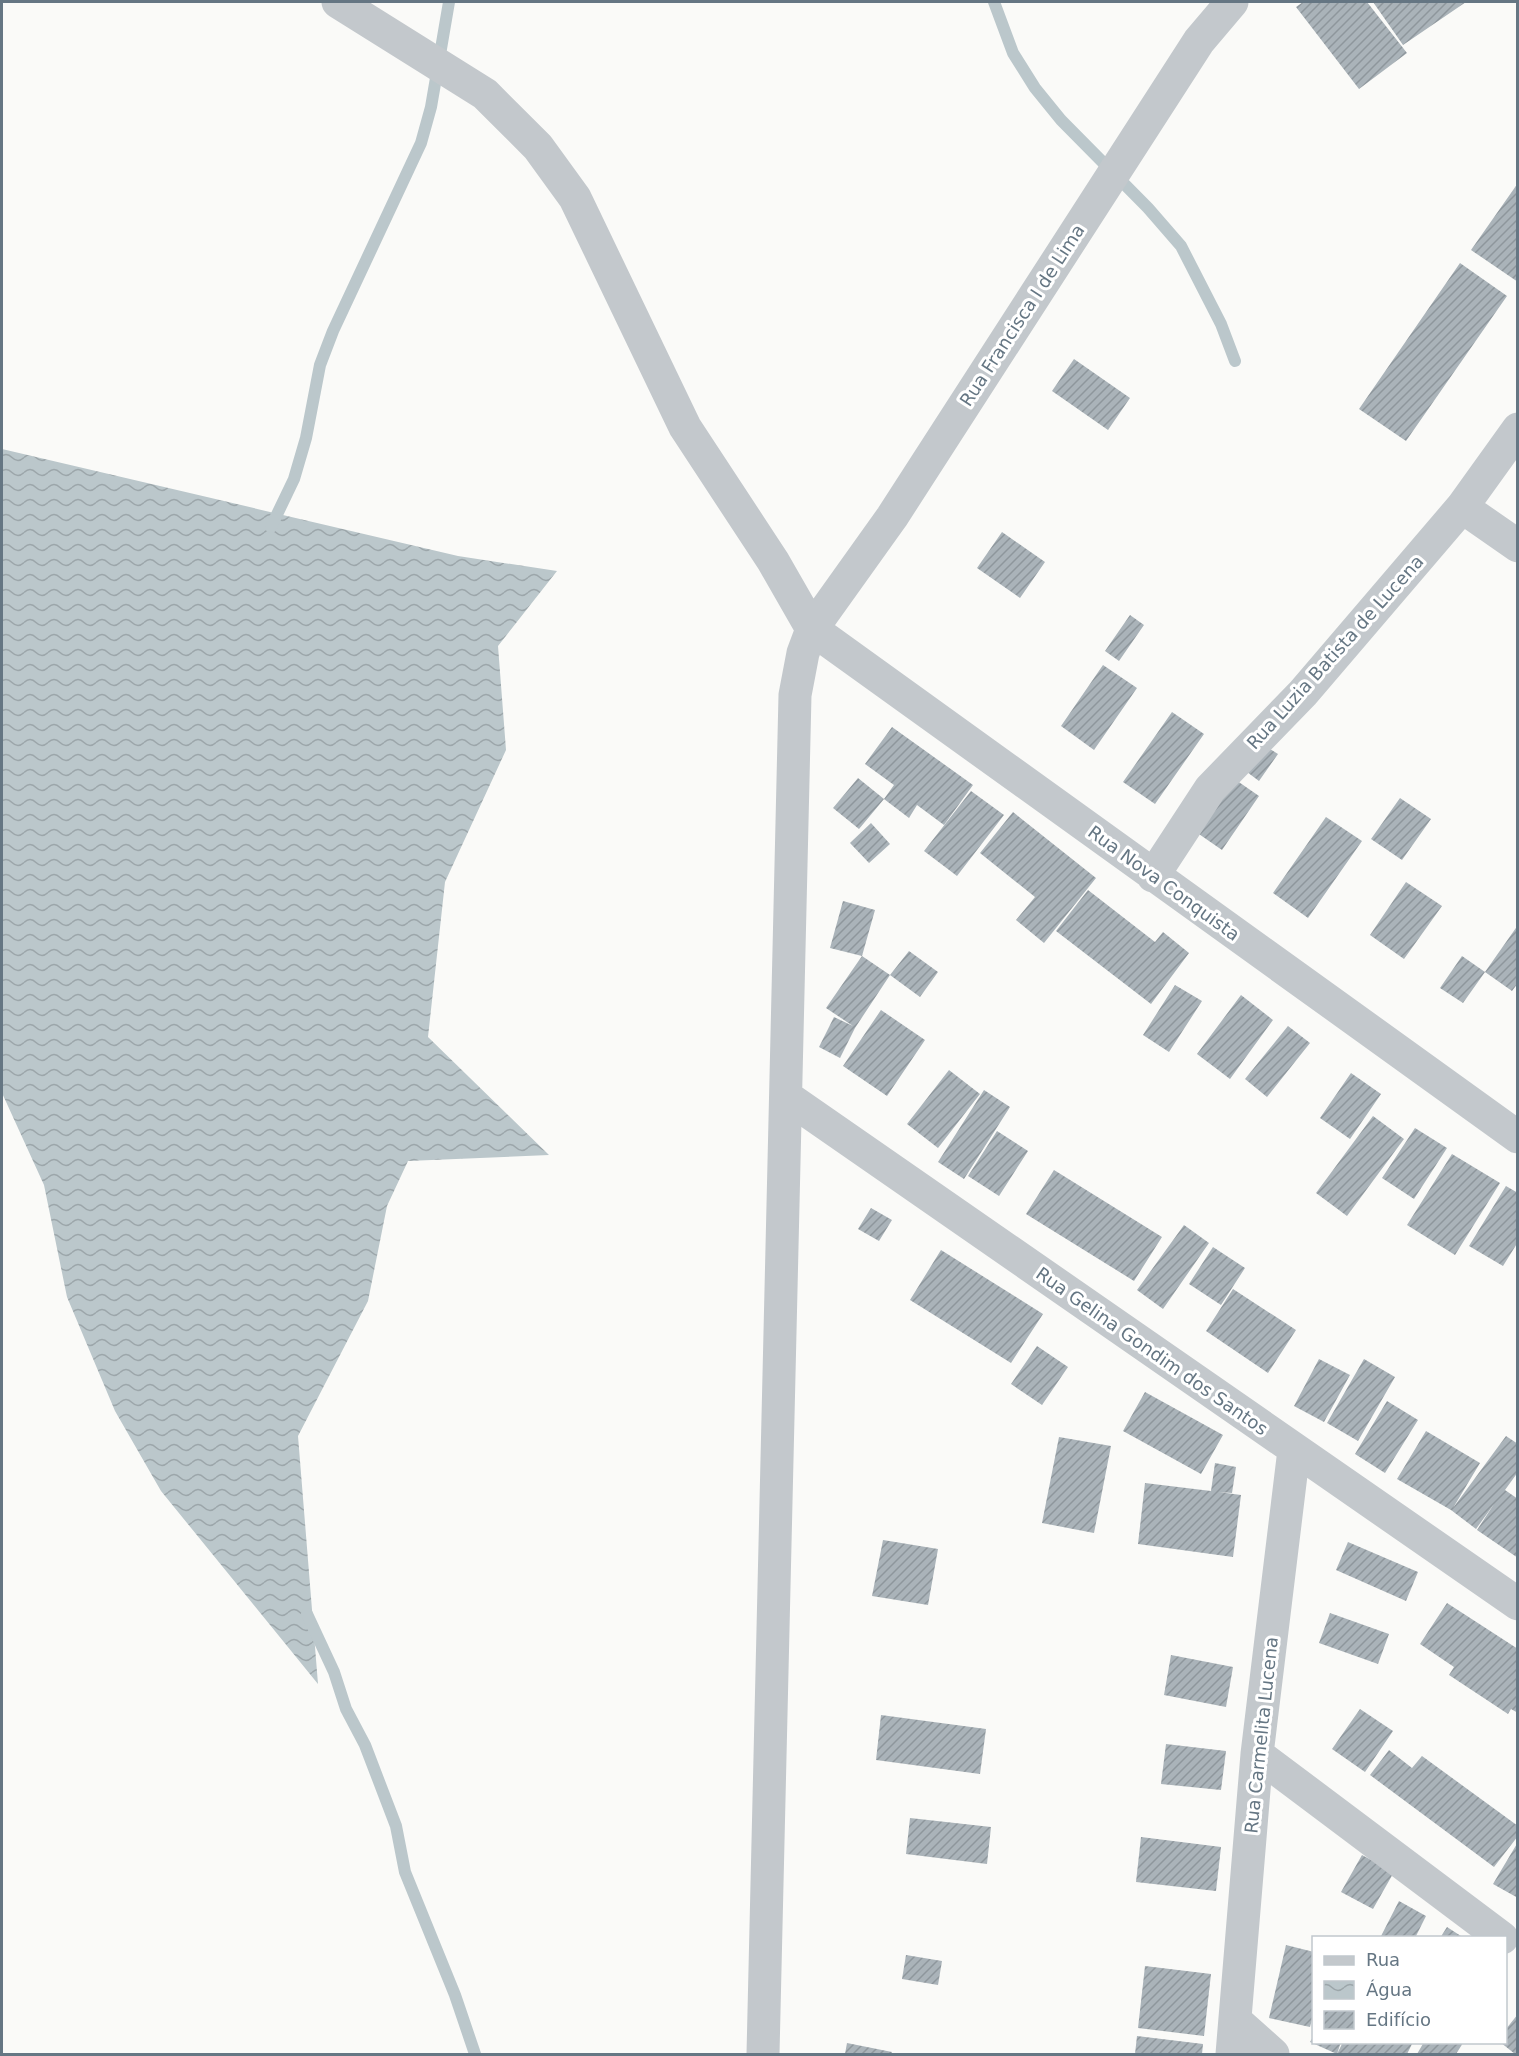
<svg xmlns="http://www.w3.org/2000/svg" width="1519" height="2056" viewBox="0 0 1519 2056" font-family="'DejaVu Sans',sans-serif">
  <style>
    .water { fill: url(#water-waves) }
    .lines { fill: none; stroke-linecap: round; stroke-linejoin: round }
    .stream { stroke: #bbc7cb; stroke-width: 12 }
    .building { fill: url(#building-hatch) }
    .street { stroke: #c3c8cc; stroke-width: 33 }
    .labels { text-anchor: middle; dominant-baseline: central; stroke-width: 6; stroke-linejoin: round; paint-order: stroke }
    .street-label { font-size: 18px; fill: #657683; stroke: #fff }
  </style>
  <defs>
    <pattern id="water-waves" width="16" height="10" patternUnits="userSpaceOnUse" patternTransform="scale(1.5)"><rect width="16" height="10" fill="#bbc7cb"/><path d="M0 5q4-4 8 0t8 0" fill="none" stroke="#9ca6aa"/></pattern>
    <pattern id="building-hatch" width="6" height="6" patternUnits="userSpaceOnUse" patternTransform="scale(1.5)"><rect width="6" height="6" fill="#aab3b9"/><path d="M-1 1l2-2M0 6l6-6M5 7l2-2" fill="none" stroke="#8e969c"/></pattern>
  </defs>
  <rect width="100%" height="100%" fill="#fafaf8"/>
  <path class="water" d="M2 449 458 556 557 571 498 646 506 750 445 882 428 1037 549 1155 408 1161 387 1206 368 1301 298 1436 318 1684 161 1491 115 1411 67 1297 44 1185 2 1093Z"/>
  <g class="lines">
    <path class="stream" d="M994 2 1013 53 1035 88 1061 120 1148 208 1181 246 1221 324 1235 361
      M271 527 294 479 306 438 320 365 333 331 421 143 431 107 449 2
      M307 1614 334 1672 346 1709 365 1745 396 1826 405 1872 455 1995 475 2054"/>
  </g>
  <path class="building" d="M1303 2H1367L1407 53 1359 89 1296 7Z
    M1373 2H1466L1403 45Z
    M1518 183V282L1471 250Z
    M1460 263 1507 296 1406 441 1359 409Z
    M1074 359 1130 398 1108 430 1052 391Z
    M1002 532 1045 562 1020 598 977 568Z
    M1130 615 1144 625 1119 661 1105 651Z
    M1103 665 1137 688 1094 750 1061 726Z
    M1172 712 1204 734 1155 804 1123 782Z
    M892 727 973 785 944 825 917 805 909 818 884 799 894 785 865 764Z
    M1265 746 1278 754 1259 781 1247 772Z
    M858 778 884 799 859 829 833 808Z
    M1233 778 1259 796 1222 850 1196 832Z
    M971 791 1004 815 957 876 924 851Z
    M1400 798 1431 819 1402 860 1371 839Z
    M1013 812 1096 878 1044 943 1016 920 1035 897 980 853Z
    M1326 817 1362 841 1308 918 1273 893Z
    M871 823 890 844 869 863 850 843Z
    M1406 882 1442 906 1404 959 1370 935Z
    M1088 890 1155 942 1163 932 1189 953 1151 1004 1056 931Z
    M843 901 875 910 862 956 830 948Z
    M1518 925V983L1512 991 1485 972Z
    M909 951 938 972 920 997 890 975 855 1028 840 1058 819 1047 834 1017 853 1026 826 1008 862 956 890 975Z
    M1462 956 1485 972 1463 1003 1440 988Z
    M1175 985 1202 1001 1169 1052 1143 1035Z
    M1241 995 1273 1020 1230 1079 1197 1054Z
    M881 1010 925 1040 887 1096 843 1066Z
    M1288 1026 1310 1043 1267 1097 1245 1079Z
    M949 1070 980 1094 938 1148 907 1124Z
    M1351 1073 1381 1094 1350 1139 1320 1118Z
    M984 1090 1010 1107 964 1179 938 1162Z
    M1373 1116 1404 1139 1347 1216 1316 1193Z
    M1415 1128 1447 1148 1414 1199 1382 1178Z
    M997 1131 1028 1151 999 1196 968 1176Z
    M1452 1154 1500 1183 1455 1255 1407 1225Z
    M1054 1170 1162 1237 1134 1281 1026 1214Z
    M1506 1186 1518 1193V1242L1503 1266 1469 1246Z
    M871 1208 892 1220 879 1241 858 1229Z
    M1184 1225 1209 1243 1163 1309 1137 1290Z
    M1213 1247 1245 1268 1221 1305 1189 1284Z
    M941 1250 1043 1314 1011 1363 910 1300Z
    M1233 1289 1296 1330 1268 1373 1206 1331Z
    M1037 1346 1068 1367 1042 1405 1011 1384Z
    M1319 1359 1350 1375 1324 1422 1294 1406Z
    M1364 1359 1395 1377 1358 1441 1327 1423Z
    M1145 1392 1223 1435 1201 1474 1123 1431Z
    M1387 1401 1418 1420 1385 1473 1355 1454Z
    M1426 1431 1480 1463 1453 1508 1506 1436 1518 1444V1472L1505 1490 1518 1499V1558L1477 1530 1494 1504 1476 1529 1451 1510 1397 1479Z
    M1059 1437 1111 1446 1094 1533 1042 1523Z
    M1215 1463 1236 1467 1232 1493 1219 1492 1241 1495 1233 1557 1138 1544 1145 1483 1211 1491Z
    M883 1540 938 1549 928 1605 872 1596Z
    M1348 1542 1418 1572 1406 1601 1336 1570Z
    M1447 1603 1518 1649V1713L1511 1709 1508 1714 1449 1675 1454 1667 1420 1644Z
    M1330 1613 1389 1634 1378 1664 1319 1643Z
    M1171 1655 1233 1667 1226 1707 1164 1695Z
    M1360 1709 1393 1731 1365 1772 1332 1749Z
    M881 1715 986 1729 980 1774 876 1760Z
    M1166 1744 1226 1751 1221 1790 1161 1784Z
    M1389 1750 1412 1768 1422 1756 1518 1826V1836L1494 1867 1370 1775Z
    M910 1818 991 1827 987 1864 906 1854Z
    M1141 1837 1221 1847 1216 1891 1136 1882Z
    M1518 1842V1898L1493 1884Z
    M1362 1855 1394 1872 1373 1909 1341 1892Z
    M1399 1901 1426 1916 1415 1938H1380Z
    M1447 1927 1464 1938H1440Z
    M1286 1945 1314 1952V2012L1310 2027 1269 2018Z
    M906 1955 942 1961 938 1985 902 1979Z
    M1145 1966 1211 1974 1204 2036 1138 2028Z
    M1518 2014V2054H1515L1500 2042H1506V2029Z
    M1314 2035V2042H1341L1337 2054 1310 2042Z
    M1137 2036 1203 2044 1202 2054H1135Z
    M1343 2042H1413L1407 2054H1337Z
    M1424 2042H1461L1463 2043 1456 2054H1417Z
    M847 2043 892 2052 891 2054H845Z"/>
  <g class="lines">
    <path class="street" d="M338 2 485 94 538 147 575 198 685 427 773 561 812 629 1518 1137
      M1462 507 1518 546
      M1153 876 1210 789 1303 693 1462 507 1518 429
      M787 1097 1518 1604
      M1257 1754 1502 1938
      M1236 2021 1273 2054
      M763 2054 795 695 803 653 812 629 892 517 1199 41 1232 2
      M1232 2054 1257 1754 1294 1450"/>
  </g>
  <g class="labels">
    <g class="street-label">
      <text transform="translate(1022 315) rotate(-57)">Rua Francisca I de Lima</text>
      <text transform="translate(1335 652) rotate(-48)">Rua Luzia Batista de Lucena</text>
      <text transform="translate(1164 883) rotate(36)">Rua Nova Conquista</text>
      <text transform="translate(1152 1351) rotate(35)">Rua Gelina Gondim dos Santos</text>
      <text transform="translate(1261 1735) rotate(-84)">Rua Carmelita Lucena</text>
    </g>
  </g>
  <rect width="1519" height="2056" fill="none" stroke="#657683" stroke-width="6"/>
  <rect x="1312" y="1936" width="195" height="108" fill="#ffffff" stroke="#c1c8cd" stroke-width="1.5"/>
  <rect x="1324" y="1956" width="30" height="9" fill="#c3c8cc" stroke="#c1c8cd" stroke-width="1.5"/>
  <text x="1366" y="1966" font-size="18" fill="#657683">Rua</text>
  <rect x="1324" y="1981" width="30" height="18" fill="url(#water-waves)" stroke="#c1c8cd" stroke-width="1.5"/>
  <text x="1366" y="1996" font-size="18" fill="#657683">Água</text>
  <rect x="1324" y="2011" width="30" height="18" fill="url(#building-hatch)" stroke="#c1c8cd" stroke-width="1.5"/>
  <text x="1366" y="2026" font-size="18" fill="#657683">Edifício</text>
</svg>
